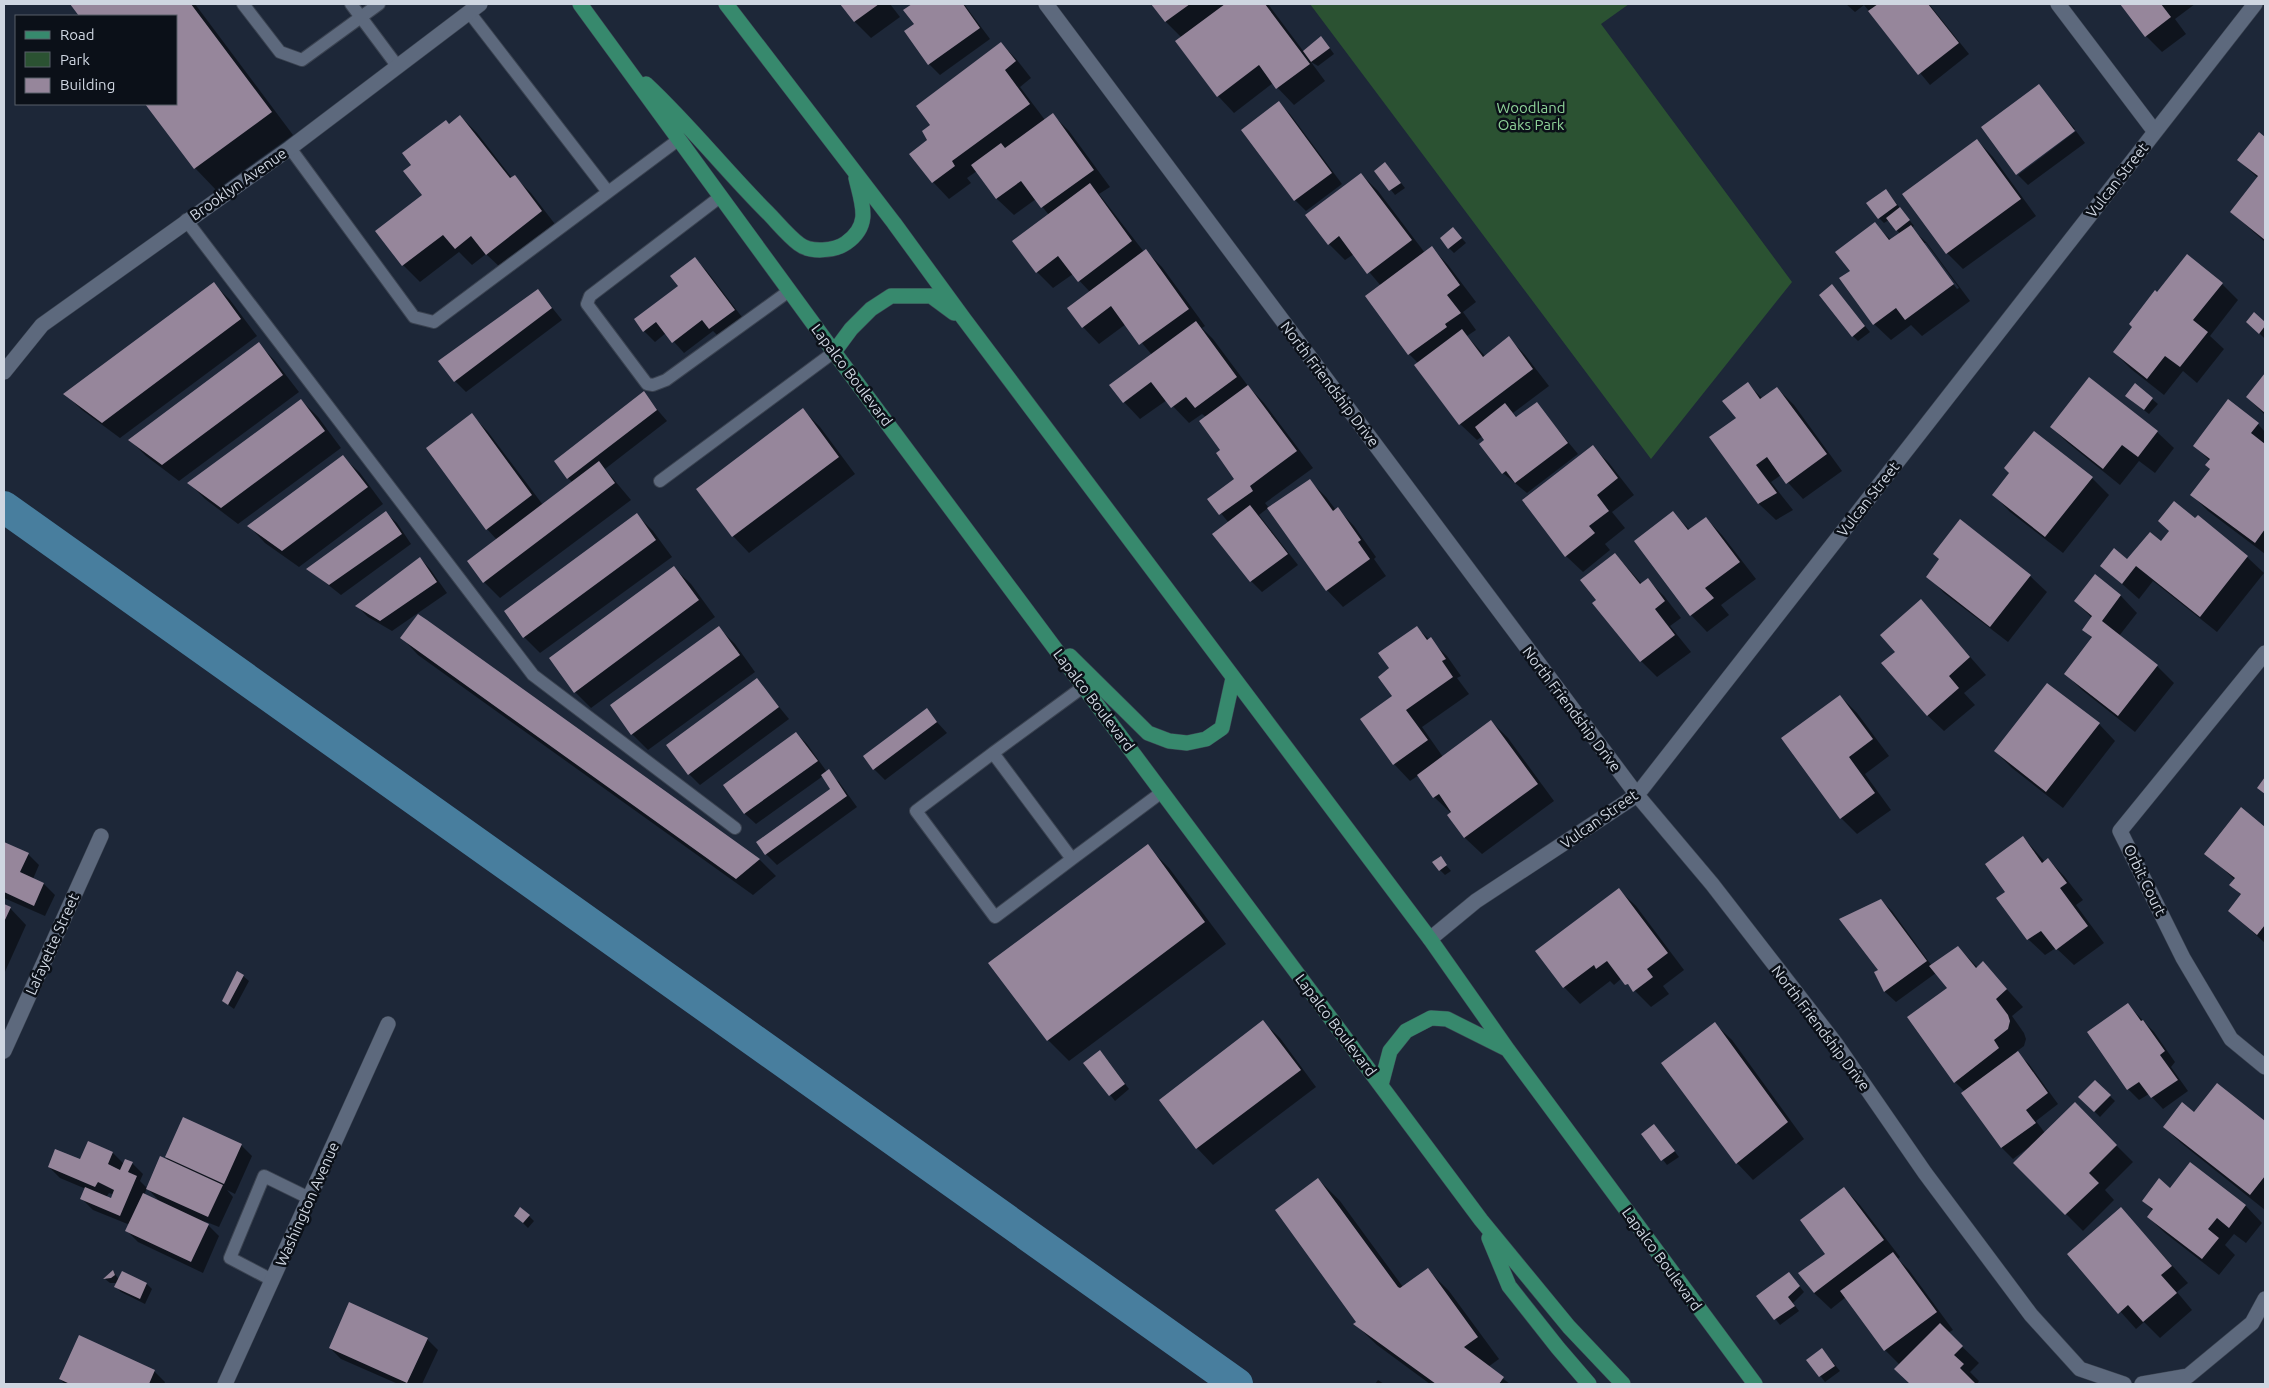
<svg xmlns="http://www.w3.org/2000/svg" width="2269" height="1388" viewBox="0 0 2269 1388" font-family="Ubuntu,sans-serif">
  <style>
    .green { fill: #2b5232 }
    .shadow { fill: #0007; fill-rule: evenodd }
    .lines { fill: none; stroke-linecap: round; stroke-linejoin: round }
    .canal { stroke: #487e9e; stroke-width: 32 }
    .building { fill: #96869b }
    .lane-casing { stroke: #3b4351; stroke-width: 14 }
    .street-casing { stroke: #3b4351; stroke-width: 16 }
    .primary-casing { stroke: #3b4351; stroke-width: 16 }
    .lane { stroke: #5d697d; stroke-width: 12 }
    .street { stroke: #5d697d; stroke-width: 15 }
    .primary { stroke: #37896d; stroke-width: 15 }
    .labels { text-anchor: middle; dominant-baseline: central; stroke-width: 5; stroke-linejoin: round; paint-order: stroke }
    .park-label { font-size: 15px; fill: #8fd399; stroke: #0b1018 }
    .street-label { font-size: 15px; fill: #cfd6e1; stroke: #0b1018 }
  </style>
  <rect width="100%" height="100%" fill="#1d2738"/>
  <path class="green" d="M1310 4H1629L1601 24 1792 282 1651 459Z"/>
  <path class="shadow" d="M71 4H195L293 135 216 190 195 168 146 104H176V16H81Z
    M842 4H890L900 17 871 38 855 22Z
    M914 4H964L990 39 940 75 929 64 905 31 916 24 905 10Z
    M1153 4H1268L1304 52 1321 38 1326 43 1334 54 1318 66 1311 62 1325 81 1294 105 1273 83 1234 113 1218 96 1182 38 1166 22Z
    M1846 4H1929L1969 54 1930 85 1864 5 1855 12Z
    M2121 4H2195L2175 19 2186 34 2162 52 2146 36Z
    M1001 43 1017 60 1031 78 1020 87 1045 120 1053 115 1069 131 1110 187 1099 194 1144 252 1146 251 1162 267 1205 326 1202 328 1213 339 1248 386 1264 403 1313 468 1265 503 1269 508 1309 480 1326 497 1336 510 1338 509 1354 526 1376 557 1374 559 1386 576 1343 607 1327 590 1268 508 1259 515 1298 565 1262 592 1251 581 1229 523 1209 499 1236 479 1206 417 1202 414 1189 423 1167 400 1140 419 1124 402 1152 355 1126 324 1099 344 1083 327 1090 292 1073 274 1053 288 1037 272 1049 215 1036 199 1014 215 997 199 977 171 967 178 971 183 949 199 933 182 929 141 932 125 917 106Z
    M2039 86 2075 129 2017 173Z
    M1279 103 1290 114 1342 184 1306 211 1295 200Z
    M460 116 477 133 512 178 514 176 531 193 558 228 503 270 486 254 472 265 459 252 420 282 403 265 377 231 424 195 413 165 449 125Z
    M2076 131 2085 143 2028 185 2018 175Z
    M2259 134 2265 138V242L2231 212 2258 178 2238 160Z
    M1977 140 1993 157 2036 216 1963 269 1947 253Z
    M1390 169 1405 188 1395 195 1376 171Z
    M1361 174 1378 191 1425 253 1432 248 1448 265 1476 302 1463 312 1476 330 1467 336 1485 356 1509 338 1525 355 1549 386 1513 413 1518 418 1536 403 1578 454 1527 493 1503 473 1483 436 1477 440 1460 424 1416 365 1418 363 1409 354 1367 296 1381 286 1354 254 1345 260 1329 244Z
    M1886 190 1914 226 1911 228 1927 243 1970 301 1922 336 1911 325 1891 340 1874 324 1851 271 1874 224 1891 240 1900 234 1889 220 1884 223 1879 218ZM1922 243H1926L1959 288 1957 289Z
    M1458 234 1466 243 1454 253 1449 248Z
    M695 259 706 270 745 321 721 339 713 331 684 353 666 333 655 342 644 331 679 286Z
    M214 284 230 300 257 336 120 438 82 410 65 394Z
    M2222 284 2238 300 2210 336 2224 349 2197 383 2183 371 2164 395 2131 369 2114 352Z
    M538 290 562 320 466 392 455 381Z
    M1837 291 1870 332 1858 341 1853 336Z
    M2254 314 2265 324 2264 338 2248 322Z
    M259 344 275 361 299 392 179 481 146 456 130 440Z
    M2265 375V415L2247 397Z
    M2089 378 2157 432 2174 448 2155 473 2139 461 2120 485 2068 443 2051 427Z
    M1748 384 1763 399 1777 388 1794 405 1842 471 1803 499 1781 475 1771 482 1793 510 1776 520 1759 504 1710 438 1737 419Z
    M2135 385 2158 404 2149 414 2132 401Z
    M643 393 667 421 605 469 631 500 500 598 484 582 497 540 487 529 472 415 488 432 543 505 573 483 568 478Z
    M301 400 318 417 341 448 238 524 205 499 189 483Z
    M803 410 820 427 855 474 749 553 733 536Z
    M2258 424 2265 432V554L2208 511 2192 495 2211 470 2210 461 2195 446Z
    M2034 432 2092 478 2109 495 2063 553 2010 512 1994 495 2010 473Z
    M1593 447 1609 463 1634 495 1612 512 1625 528 1605 544 1610 550 1583 572 1566 556Z
    M343 457 360 473 383 504 299 567 265 543 249 526Z
    M386 513 397 523 411 544 341 595 308 569Z
    M1673 513 1690 530 1706 518 1722 535 1756 579 1721 605 1729 615 1707 632 1691 615 1636 541Z
    M637 515 653 531 672 557 540 653 524 637Z
    M2196 520 2247 557 2264 573 2217 632 2153 581 2139 599 2102 566 2128 561Z
    M1615 554 1642 584 1648 580 1664 596 1681 618 1670 626 1691 652 1657 677 1641 661 1597 601Z
    M420 558 430 569 447 593 392 631 368 617 357 606Z
    M674 568 691 584 715 617 591 708 575 692Z
    M1928 576H2030L2047 592 2008 642 1944 593Z
    M2095 576 2121 596 2137 613 2119 636 2157 666 2174 683 2135 732 2082 690 2066 674 2093 639 2084 629 2092 618 2075 601Z
    M1921 601 1986 675 1964 693 1975 705 1944 731 1927 715 1896 652Z
    M418 616 760 860 776 876 753 895 418 655 402 638Z
    M718 627 735 644 755 672 648 750 632 734Z
    M1416 627 1447 656 1461 676 1457 678 1469 694 1422 727 1443 757 1491 721 1508 738 1554 801 1482 854 1465 838 1449 815 1451 813 1434 797 1419 775 1410 781 1394 764V696L1391 669Z
    M757 680 789 719 700 785 689 774Z
    M1840 696 1857 713 1889 756 1865 774 1891 810 1857 834 1841 818Z
    M926 710 947 733 885 780 874 769Z
    M2099 724 2115 741 2063 808 2012 768 1995 751Z
    M796 733 807 744 827 772 839 782 857 807 777 865 766 854 832 789 823 776 756 824 745 814 725 786Z
    M2241 809 2265 828V943L2229 911 2242 895 2231 885 2235 880 2206 853Z
    M2023 837 2045 862 2048 859 2064 876 2083 900 2076 905 2104 943 2074 965 2056 948 2045 955 2028 939 2006 892Z
    M4 844 28 854 39 865 33 879 44 884 55 895 45 916 4 898Z
    M1147 846 1169 868 1226 944 1069 1061 1048 1040Z
    M1440 858 1451 871 1445 875 1440 870Z
    M1619 890 1636 906 1684 970 1663 986 1669 994 1651 1007 1622 978 1614 985 1610 981 1580 1004 1564 987Z
    M1881 900 1892 911 1932 966 1958 947 1978 968 1983 963 2023 1007 2012 1016 2024 1033 2026 1039 2024 1046 2016 1052 2029 1064 2058 1104 2036 1121 2045 1133 2075 1104 2133 1162 2105 1190 2114 1200 2083 1231 2015 1163 2029 1149 2028 1148 2013 1159 2002 1148 1963 1094 1965 1092 1955 1082 1949 988 1936 973 1896 1002 1885 992 1876 973 1880 971Z
    M4 905 10 908 26 925 4 974Z
    M243 976 249 981 234 1009 223 1001Z
    M2128 1005 2154 1032 2175 1062 2171 1067 2188 1091 2163 1109 2149 1094 2139 1100 2128 1089 2089 1033Z
    M1263 1022 1280 1038 1316 1087 1213 1165 1197 1148 1161 1100Z
    M1715 1024 1732 1040 1804 1139 1753 1180 1737 1163Z
    M1105 1057 1129 1089 1115 1101 1085 1063Z
    M2095 1082 2115 1101 2100 1117 2080 1097Z
    M2217 1085 2265 1123V1210L2181 1143 2164 1127 2194 1114Z
    M184 1119 241 1145 252 1156 235 1194 227 1190 233 1197 219 1227 204 1221 219 1236 203 1273 138 1242 127 1231 130 1225 93 1210 82 1199 86 1189 60 1178 49 1167 81 1161 89 1143 113 1153 124 1164 132 1163 143 1174 140 1181 147 1188 166 1160ZM147 1188 161 1203 144 1195ZM109 1193 114 1195 111 1200 106 1198Z
    M1659 1131 1679 1157 1667 1165 1643 1134Z
    M2191 1164 2246 1206 2262 1223 2246 1243 2234 1234 2225 1245 2235 1255 2219 1275 2165 1233 2148 1217 2153 1211 2144 1201 2171 1189Z
    M1318 1179 1340 1201 1403 1287 1427 1269 1449 1291 1499 1359 1488 1367 1510 1384H1430L1377 1345 1355 1324 1357 1322Z
    M1844 1188 1860 1205 1900 1257 1898 1259 1909 1270 1953 1330 1948 1333 1979 1363 1970 1372 1979 1381 1977 1384H1911L1896 1369 1900 1365 1885 1350 1846 1297 1831 1309 1814 1293Z
    M2121 1209 2188 1283 2177 1292 2192 1310 2160 1338 2144 1322 2136 1329 2069 1254Z
    M529 1216 534 1221 528 1228 521 1221Z
    M113 1271 119 1280 123 1272 147 1284 152 1289 145 1304 121 1292 116 1287 117 1283H110L105 1279Z
    M1789 1273 1804 1292 1793 1303 1799 1311 1780 1325 1758 1296Z
    M427 1339 438 1350 422 1384H398L341 1359 330 1348Z
    M1822 1349 1840 1371 1825 1382 1808 1360Z
    M154 1371 165 1382 164 1384H65L60 1379Z
    M1378 1380 1384 1384H1375Z"/>
  <g class="lines">
    <path class="canal" d="M4 507 1237 1384"/>
  </g>
  <path class="building" d="M70 4H191L272 112 194 169 145 104H176V16H79Z
    M840 4H879L854 22Z
    M912 4H963L980 28 928 65 904 31 914 24 903 10Z
    M1151 4H1190L1165 22Z
    M1225 4H1265L1310 64 1276 89 1259 65 1217 97 1175 41Z
    M1878 4H1928L1959 43 1918 75 1868 11Z
    M2120 4H2161L2171 17 2145 37Z
    M1321 36 1330 48 1311 62 1303 51Z
    M1001 42 1016 61 1005 70 1030 104 952 161 955 166 932 183 909 154 927 140 922 131 930 125 916 106Z
    M2039 84 2075 131 2016 175 1981 127Z
    M1279 101 1332 173 1294 201 1241 130Z
    M1053 113 1094 170 1041 208 1021 181 996 199 971 165 1001 143 1005 148Z
    M460 115 510 178 515 175 542 211 486 255 471 236 455 249 443 235 402 266 375 231 422 195 403 171 411 165 402 153 446 120 449 124Z
    M2259 132 2265 137V240L2230 212 2258 176 2237 160Z
    M1977 139 2021 199 1946 254 1902 194Z
    M1385 162 1401 183 1389 191 1374 171Z
    M1361 173 1412 240 1367 274 1339 236 1328 245 1305 215Z
    M1090 183 1132 241 1078 282 1058 256 1036 273 1012 241Z
    M1886 189 1897 205 1878 219 1866 203Z
    M1900 207 1910 220 1896 231 1886 218Z
    M1875 222 1889 240 1911 225 1954 284 1905 320 1896 308 1873 325 1839 278 1850 271 1835 252Z
    M1453 227 1462 238 1448 249 1440 238Z
    M1432 246 1460 285 1447 295 1461 313 1445 324 1447 327 1408 355 1365 296Z
    M1146 249 1189 309 1139 345 1111 306 1082 328 1067 308Z
    M2187 254 2223 283 2193 320 2208 332 2180 367 2165 356 2147 379 2113 352 2132 327 2129 324 2155 290 2157 292Z
    M695 257 735 310 709 329 702 320 672 343 656 322 643 332 634 319 678 286 670 276Z
    M214 282 241 319 102 423 63 394Z
    M1832 284 1865 326 1852 337 1819 295Z
    M538 289 552 308 454 382 438 361Z
    M2254 312 2265 322V326L2259 334 2246 322Z
    M1196 321 1237 377 1195 408 1186 397 1171 408 1151 382 1123 403 1109 385Z
    M1462 329 1483 357 1509 336 1533 369 1459 425 1414 365Z
    M259 342 283 375 162 465 128 440Z
    M2265 373V413L2246 397Z
    M2089 377 2158 431 2138 457 2122 445 2103 469 2050 427Z
    M1748 382 1760 399 1777 387 1827 454 1786 484 1767 457 1756 465 1777 493 1758 504 1709 437 1736 418 1722 401Z
    M2135 383 2153 398 2144 410 2125 396Z
    M1248 385 1297 451 1250 486 1253 491 1219 515 1207 499 1234 479 1216 453 1220 450 1199 421Z
    M644 391 657 410 567 479 554 461Z
    M301 399 325 431 221 508 187 483Z
    M2228 399 2259 423 2251 433 2265 444V529L2255 543 2190 495 2210 469 2205 465 2210 459 2193 446Z
    M1537 402 1568 443 1515 483 1506 471 1502 474 1479 444 1484 440 1475 427 1505 403 1516 417Z
    M803 408 839 457 732 537 696 489Z
    M472 413 532 495 486 530 426 448Z
    M2034 431 2093 477 2045 537 1992 495 2009 473 2004 468Z
    M1593 445 1618 478 1597 495 1609 511 1589 526 1595 533 1565 557 1522 500Z
    M343 455 368 487 282 551 247 526Z
    M599 461 615 483 483 583 467 561Z
    M1310 479 1333 511 1338 507 1361 540 1358 542 1370 559 1326 591 1267 508Z
    M2174 501 2195 518 2198 515 2248 556 2200 617 2136 566 2122 584 2100 566 2114 548 2127 559 2150 532 2161 541 2169 531 2158 521Z
    M1250 505 1288 554 1250 582 1212 534Z
    M386 511 402 534 329 585 306 569Z
    M1673 511 1688 530 1706 517 1740 562 1705 588 1714 598 1690 616 1634 541Z
    M637 513 656 540 523 638 504 611Z
    M1960 519 2031 575 1990 627 1926 577 1939 559 1933 554Z
    M1615 553 1640 584 1648 578 1665 601 1655 609 1675 635 1640 662 1592 603 1596 600 1580 580Z
    M420 557 437 582 380 621 355 606Z
    M674 566 699 600 574 693 549 658Z
    M2095 574 2121 595 2102 621 2158 665 2118 716 2064 674 2092 637 2082 630 2092 616 2074 601Z
    M1921 599 1970 657 1949 676 1959 688 1927 716 1881 663 1895 652 1880 635Z
    M418 614 427 620 760 859 736 879 400 638Z
    M719 626 740 655 631 735 610 705Z
    M1417 626 1427 640 1431 637 1446 659 1442 661 1453 677 1406 710 1428 740 1393 765 1360 719 1392 696 1378 677 1389 668 1378 653Z
    M757 678 779 707 688 775 666 745Z
    M2047 683 2100 723 2046 792 1994 751Z
    M1840 695 1873 739 1849 757 1875 793 1840 819 1781 738Z
    M927 708 937 722 873 770 863 756Z
    M1491 720 1538 784 1464 838 1447 815 1451 812 1439 794 1433 798 1417 775Z
    M796 732 818 761 744 814 723 785Z
    M829 769 847 796 765 855 756 842 830 789 821 775Z
    M2265 777V794L2257 788Z
    M2241 807 2265 827V925L2257 935 2228 911 2241 894 2229 885 2235 878 2204 854Z
    M2023 836 2042 863 2048 858 2067 883 2060 888 2088 926 2056 950 2041 931 2027 940 1996 898 2005 892 1985 864Z
    M4 842 29 853 20 872 44 883 34 906 4 892Z
    M1148 844 1205 922 1047 1041 988 963Z
    M1441 856 1447 865 1439 871 1432 862Z
    M1619 888 1668 953 1647 969 1653 977 1633 992 1628 984 1625 985 1607 961 1596 969 1594 965 1563 988 1535 951Z
    M1881 899 1927 961 1884 992 1874 972 1878 970 1839 919Z
    M4 904 11 907 4 922Z
    M1958 946 1976 968 1983 961 2007 989 1996 999 2008 1015 2010 1021 2008 1029 1994 1040 1999 1048 1954 1083 1907 1017 1947 988 1929 966Z
    M237 971 244 975 228 1005 222 1001Z
    M2128 1003 2141 1021 2143 1020 2165 1051 2160 1055 2178 1080 2151 1098 2139 1082 2127 1090 2087 1032Z
    M1263 1020 1301 1070 1196 1149 1159 1100Z
    M1715 1022 1788 1122 1736 1164 1661 1063Z
    M1100 1050 1125 1084 1109 1096 1083 1063Z
    M2018 1051 2048 1093 2026 1110 2036 1123 2001 1148 1961 1093Z
    M2095 1080 2111 1095 2094 1112 2078 1097Z
    M2217 1083 2265 1121V1176L2250 1195 2163 1127 2182 1102 2194 1112Z
    M2075 1102 2117 1145 2089 1173 2099 1183 2065 1215 2013 1163Z
    M183 1117 242 1144 224 1184 165 1157Z
    M1654 1124 1675 1151 1661 1161 1641 1134Z
    M88 1141 113 1152 108 1164 120 1170 125 1159 133 1162 128 1172 137 1176 120 1216 80 1199 85 1187 111 1198 114 1190 98 1182 95 1187 48 1167 55 1149 80 1159Z
    M160 1156 223 1185 208 1217 146 1189Z
    M2190 1162 2246 1205 2229 1228 2217 1218 2208 1229 2219 1238 2202 1259 2147 1217 2153 1209 2142 1201 2159 1178 2170 1188Z
    M1318 1178 1398 1287 1400 1288 1428 1268 1478 1337 1464 1347 1504 1377 1499 1384H1436L1353 1324 1356 1322 1275 1210Z
    M1844 1187 1884 1240 1814 1293 1798 1273 1825 1254 1800 1220Z
    M143 1193 209 1224 191 1262 125 1231Z
    M520 1207 530 1215 523 1223 514 1216Z
    M2121 1207 2172 1266 2161 1275 2177 1293 2143 1322 2128 1305 2118 1314 2067 1254Z
    M1893 1252 1937 1312 1884 1351 1840 1291Z
    M113 1270 115 1275 111 1278 103 1279Z
    M122 1271 147 1283 140 1299 114 1287Z
    M1789 1272 1800 1286 1788 1297 1795 1306 1774 1320 1756 1296Z
    M349 1302 428 1338 407 1383 329 1348Z
    M1940 1323 1963 1346 1954 1355 1964 1364 1960 1368 1975 1383 1974 1384H1910L1894 1369Z
    M79 1335 155 1370 149 1384H70L59 1379Z
    M1822 1348 1835 1366 1819 1377 1806 1360Z"/>
  <g class="lines">
    <defs>
      <path id="lane" d="M243 4 280 52 302 60 379 4
        M351 4 398 67
        M469 12 608 192
        M290 148 414 317 434 322 678 140
        M720 197 590 296 587 304 647 384 653 385 666 380 789 291
        M186 220 533 675 735 828
        M660 481 834 352
        M1083 687 993 753 1072 859 1162 792
        M993 753 916 811 995 917 1072 859
        M272 1280 230 1258 264 1176 309 1198"/>
      <path id="street" d="M1046 4 1637 795 1712 884 1836 1044 1925 1173 2031 1315 2080 1369 2124 1384
        M2058 4 2155 132
        M4 372 42 325 290 148 480 4
        M2265 653 2120 831 2183 958 2231 1039 2265 1067
        M1430 939 1476 901 1637 795 2255 4
        M4 1051 101 836
        M225 1384 388 1024
        M2142 1384 2188 1376 2252 1323 2265 1299"/>
      <path id="primary" d="M580 4 834 352 1481 1220 1569 1327 1623 1384
        M726 4 894 223 964 319 1430 939 1508 1050 1755 1384
        M646 84C689 124 725 170 767 212 777 222 787 235 799 244 810 253 835 251 846 243 872 225 862 204 856 178
        M834 352 851 329 871 309 891 296H931L954 313
        M1070 656 1148 733 1169 741 1187 743 1206 739 1222 728 1233 678
        M1381 1085 1390 1051 1406 1031 1431 1018 1447 1019 1507 1049
        M1489 1238 1509 1286 1558 1348 1589 1384"/>
    </defs>
    <use href="#lane" class="lane-casing"/>
    <use href="#street" class="street-casing"/>
    <use href="#primary" class="primary-casing"/>
    <use href="#lane" class="lane"/>
    <use href="#street" class="street"/>
    <use href="#primary" class="primary"/>
  </g>
  <g class="labels">
    <g class="park-label">
      <text x="1531" y="107">Woodland<tspan x="1531" dy="17">Oaks Park</tspan></text>
    </g>
    <g class="street-label">
      <text transform="translate(2117 180) rotate(-52)">Vulcan Street</text>
      <text transform="translate(238 184) rotate(-35)">Brooklyn Avenue</text>
      <text transform="translate(852 375) rotate(53)">Lapalco Boulevard</text>
      <text transform="translate(1330 384) rotate(53)">North Friendship Drive</text>
      <text transform="translate(1868 499) rotate(-52)">Vulcan Street</text>
      <text transform="translate(1094 700) rotate(53)">Lapalco Boulevard</text>
      <text transform="translate(1572 709) rotate(53)">North Friendship Drive</text>
      <text transform="translate(1599 819) rotate(-35)">Vulcan Street</text>
      <text transform="translate(2145 880) rotate(64)">Orbit Court</text>
      <text transform="translate(52 944) rotate(-66)">Lafayette Street</text>
      <text transform="translate(1336 1025) rotate(53)">Lapalco Boulevard</text>
      <text transform="translate(1821 1028) rotate(53)">North Friendship Drive</text>
      <text transform="translate(307 1204) rotate(-66)">Washington Avenue</text>
      <text transform="translate(1662 1259) rotate(54)">Lapalco Boulevard</text>
    </g>
  </g>
  <rect width="2269" height="1388" fill="none" stroke="#cfd6e1" stroke-width="10"/>
  <rect x="15" y="15" width="162" height="90" fill="#0b1018" stroke="#595f68"/>
  <rect x="25" y="31" width="25" height="8" fill="#37896d" stroke="#595f68"/>
  <text x="60" y="40" font-size="15" fill="#cfd6e1">Road</text>
  <rect x="25" y="52" width="25" height="15" fill="#2b5232" stroke="#595f68"/>
  <text x="60" y="65" font-size="15" fill="#cfd6e1">Park</text>
  <rect x="25" y="78" width="25" height="15" fill="#96869b" stroke="#595f68"/>
  <text x="60" y="90" font-size="15" fill="#cfd6e1">Building</text>
</svg>
